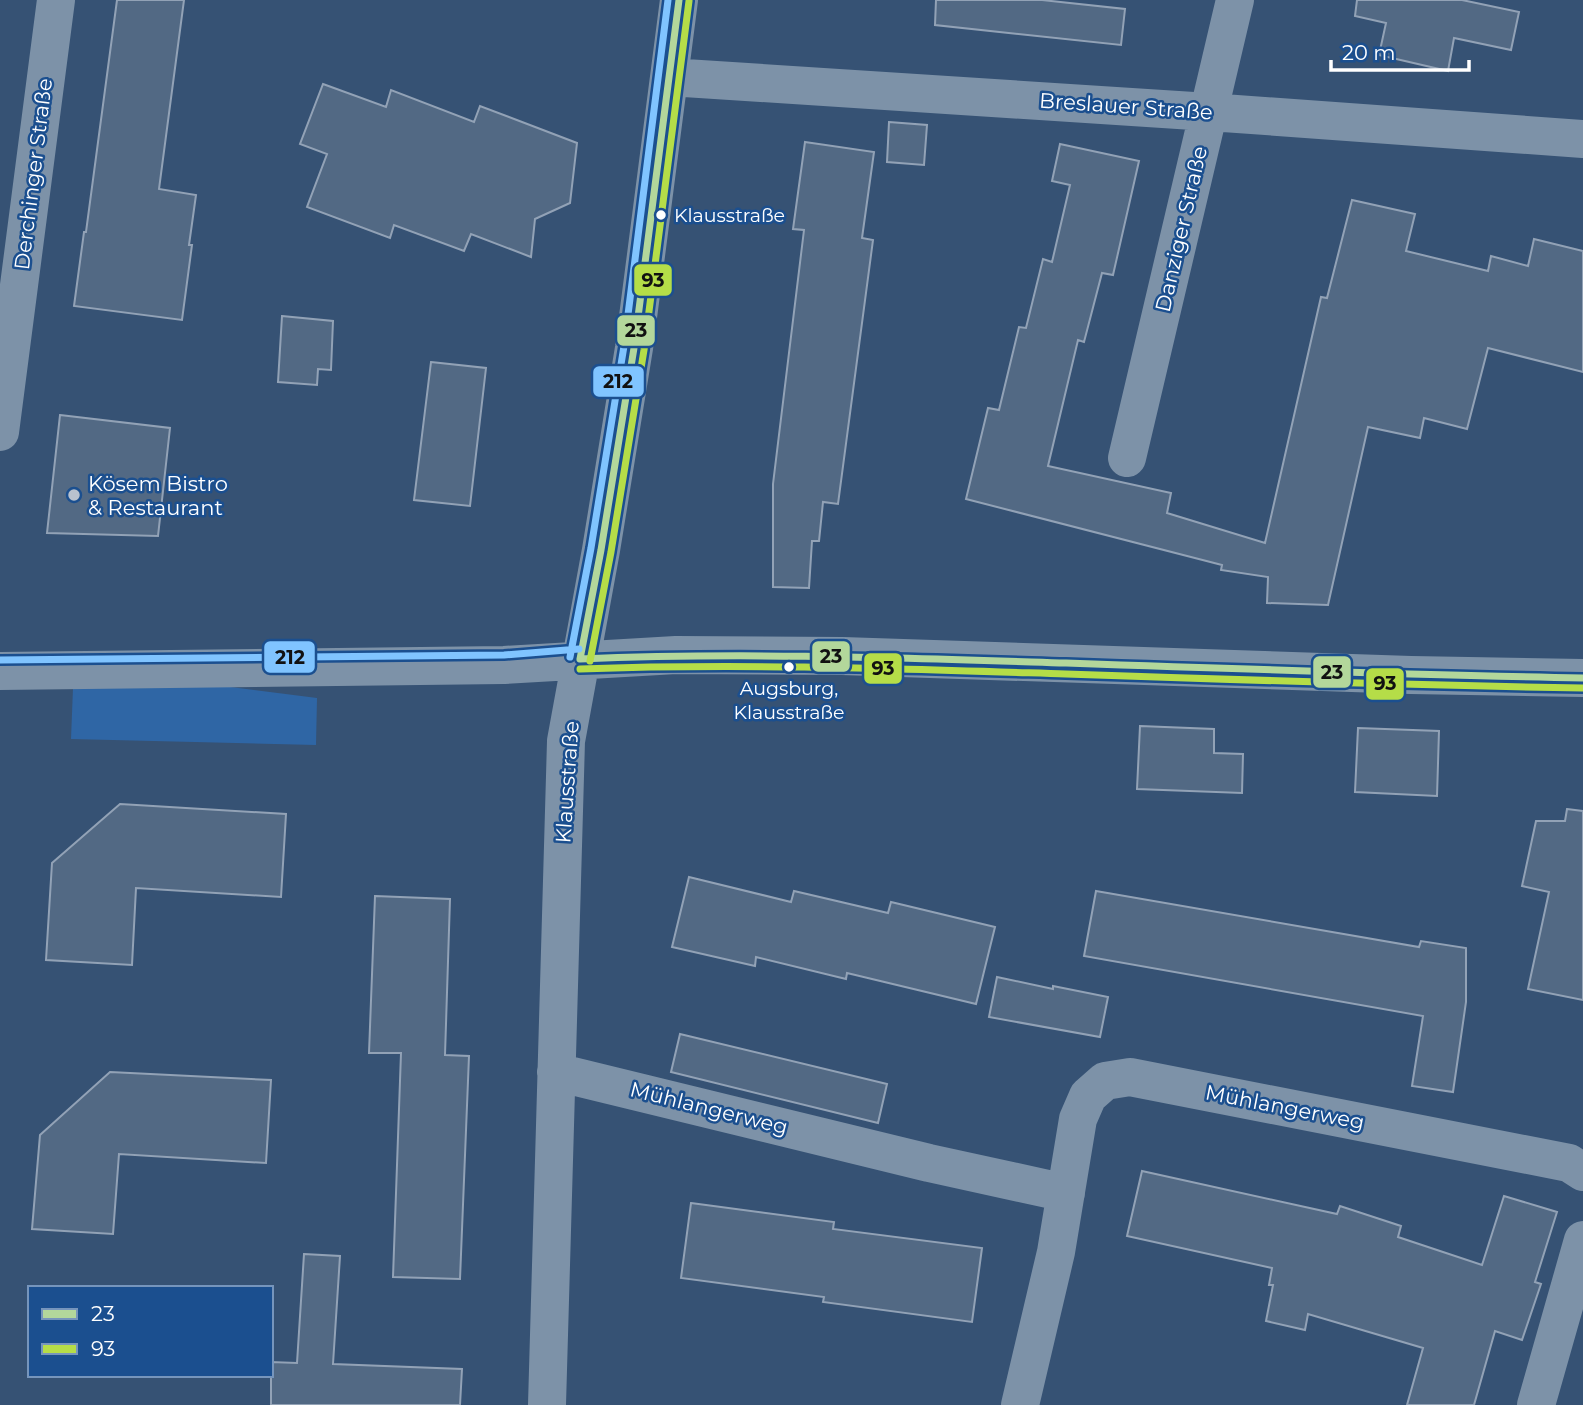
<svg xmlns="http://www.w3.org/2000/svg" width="1583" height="1405" viewBox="0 0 1583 1405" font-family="Montserrat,sans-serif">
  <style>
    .green { fill: #2f66a5 }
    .building { fill: #526984; stroke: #92a2b6; stroke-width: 2 }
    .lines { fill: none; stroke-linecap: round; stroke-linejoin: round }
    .minor { stroke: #7d92a8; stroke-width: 38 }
    .bus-1-casing { stroke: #1b4f8f; stroke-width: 12 }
    .bus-2-casing { stroke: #1b4f8f; stroke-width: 12 }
    .bus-3-casing { stroke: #1b4f8f; stroke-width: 12 }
    .bus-1 { stroke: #b3d79b; stroke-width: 7 }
    .bus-2 { stroke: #b5dd48; stroke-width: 7 }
    .bus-3 { stroke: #80c4ff; stroke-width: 7 }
    .bus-dot { fill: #fff; stroke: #1b4f8f; stroke-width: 2.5 }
    .poi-dot { fill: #b9c2ce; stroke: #1b4f8f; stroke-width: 2.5 }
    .labels { text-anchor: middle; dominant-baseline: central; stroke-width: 5; stroke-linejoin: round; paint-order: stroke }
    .bus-label { font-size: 19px; fill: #fff; stroke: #1b4f8f; text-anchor: start }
    .street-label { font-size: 21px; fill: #fff; stroke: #1b4f8f }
    .poi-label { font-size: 21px; fill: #fff; stroke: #1b4f8f; text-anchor: start }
    .line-badge { stroke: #1b4f8f; stroke-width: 2.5 }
    .pale-badge-label { font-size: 19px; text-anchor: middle; font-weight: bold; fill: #111 }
  </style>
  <rect width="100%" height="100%" fill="#365274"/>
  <path class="green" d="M215 685 317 698 316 745 71 739 73 688Z"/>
  <path class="building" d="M117 0H184L159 189 196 195 189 245H192L182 320 74 306 84 232H86Z
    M936 0H1042L1125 9 1121 45 935 25Z
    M1357 0H1462L1519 12 1511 50 1454 38 1448 71 1379 55 1386 23 1355 16Z
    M323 84 386 107 391 90 474 122 480 106 577 143 570 203 535 219 531 257 471 234 464 251 394 225 390 238 307 207 327 154 300 144Z
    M889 122 927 125 924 165 887 162Z
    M805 142 874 152 862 238 873 240 838 504 823 502 819 541H812L809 588 773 587V484L804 230 793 229Z
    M1060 144 1139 161 1113 275 1102 273 1084 342 1078 340 1048 466 1171 493 1167 513 1265 543 1321 297 1327 298 1352 200 1415 214 1406 251 1488 271 1491 256 1528 266 1534 239 1583 251V372L1488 348 1467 429 1424 418 1420 438 1368 427 1328 605 1267 603 1268 577 1221 570 1222 565 966 499 988 408 999 410 1019 327 1026 328 1043 259 1052 262 1070 185 1052 181Z
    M282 316 333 321 331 370 318 369 317 385 278 382Z
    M431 362 486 368 470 506 414 500Z
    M60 415 170 428 158 536 47 533Z
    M1140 726 1214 729V753L1243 754 1242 793 1137 789Z
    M1358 728 1439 731 1437 796 1355 792Z
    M120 804 286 814 281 897 136 888 132 965 46 960 52 863Z
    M1567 809 1583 811V1000L1528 989 1549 892 1522 886 1536 821H1565Z
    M689 877 791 902 794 891 888 913 891 902 995 927 976 1004 847 973 846 979 756 957 755 966 672 947Z
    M1096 891 1419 947 1421 941 1466 948V1002L1453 1092 1412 1086 1423 1016 1084 956Z
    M375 896 450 899 445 1055 469 1056 460 1279 393 1277 401 1053H369Z
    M997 977 1053 989V986L1108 997 1100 1037 989 1017Z
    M680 1034 887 1084 878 1123 671 1072Z
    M110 1072 271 1080 266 1163 119 1154 113 1234 32 1229 40 1135Z
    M1142 1171 1337 1214 1340 1206 1401 1226 1398 1237 1482 1265 1504 1196 1557 1212 1535 1282 1541 1284 1522 1340 1495 1331 1474 1405H1407L1423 1348 1308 1314 1305 1330 1266 1321 1273 1285H1269L1272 1268 1127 1236Z
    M691 1203 834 1222 833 1229 982 1248 972 1322 823 1302 824 1297 681 1278Z
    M304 1254 340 1256 333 1364 462 1369 460 1405H271V1362L297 1363Z"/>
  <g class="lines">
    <path class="minor" d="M669 77 1209 112 1583 139
      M0 432 56 0
      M1127 458 1235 0
      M0 671 504 665 676 655 842 656 1411 675 1583 678
      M556 1072 929 1163 1066 1193
      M547 1405 566 741 601 550 634 348 679 0
      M1020 1405 1056 1252 1078 1119 1088 1096 1105 1081 1130 1077 1569 1163 1583 1172
      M1536 1405 1583 1240"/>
    <defs>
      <path id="bus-1" d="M580 659C742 652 904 658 1066 663 1238 669 1410 675 1583 678
        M580 659 601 550 634 348 679 0"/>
      <path id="bus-2" d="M590 661 611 552 644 350 689 1
        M580 669C742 663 904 669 1066 674 1238 680 1410 685 1583 688"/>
      <path id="bus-3" d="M570 657 591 548 624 346 668 0
        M0 660 504 655 579 649"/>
    </defs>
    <use href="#bus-1" class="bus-1-casing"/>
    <use href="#bus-2" class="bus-2-casing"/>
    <use href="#bus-3" class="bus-3-casing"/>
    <use href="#bus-1" class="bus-1"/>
    <use href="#bus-2" class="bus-2"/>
    <use href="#bus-3" class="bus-3"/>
  </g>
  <g class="bus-dot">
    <circle cx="661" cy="215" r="6"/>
    <circle cx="789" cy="667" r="6"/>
  </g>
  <circle class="poi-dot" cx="74" cy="495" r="7"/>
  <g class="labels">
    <g class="bus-label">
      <text x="674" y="215">Klausstraße</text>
      <text x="789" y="688" text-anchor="middle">Augsburg,<tspan x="789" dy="24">Klausstraße</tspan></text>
    </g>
    <g class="street-label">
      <text transform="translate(1126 106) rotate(4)">Breslauer Straße</text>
      <text transform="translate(33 174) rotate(-83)">Derchinger Straße</text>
      <text transform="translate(1181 229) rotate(-77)">Danziger Straße</text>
      <text transform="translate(567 782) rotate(-86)">Klausstraße</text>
      <text transform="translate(1285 1107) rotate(11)">Mühlangerweg</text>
      <text transform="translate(709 1108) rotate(14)">Mühlangerweg</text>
    </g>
    <g class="poi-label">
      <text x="88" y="483">Kösem Bistro<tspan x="88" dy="24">&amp; Restaurant</tspan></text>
    </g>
  </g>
  <g class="line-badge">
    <rect x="633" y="263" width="40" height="34" rx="7" fill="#b5dd48"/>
    <rect x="616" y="314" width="40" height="33" rx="7" fill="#b3d79b"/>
    <rect x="592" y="365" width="53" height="33" rx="7" fill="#80c4ff"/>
    <rect x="811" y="640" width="40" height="33" rx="7" fill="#b3d79b"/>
    <rect x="263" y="640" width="53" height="34" rx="7" fill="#80c4ff"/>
    <rect x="863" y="652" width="40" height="33" rx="7" fill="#b5dd48"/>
    <rect x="1312" y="655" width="40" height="34" rx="7" fill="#b3d79b"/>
    <rect x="1365" y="667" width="40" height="34" rx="7" fill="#b5dd48"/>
  </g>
  <g class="pale-badge-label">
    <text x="653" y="287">93</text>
    <text x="636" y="337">23</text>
    <text x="618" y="388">212</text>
    <text x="831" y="663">23</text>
    <text x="290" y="664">212</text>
    <text x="883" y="675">93</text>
    <text x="1332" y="679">23</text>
    <text x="1385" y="690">93</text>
  </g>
  <rect x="28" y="1286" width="245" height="91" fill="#1b4f8f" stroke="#7695bc" stroke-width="2"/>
  <rect x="42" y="1309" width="35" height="10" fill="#b3d79b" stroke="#7695bc" stroke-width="2"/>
  <text x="91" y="1321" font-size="21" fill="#ffffff">23</text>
  <rect x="42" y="1344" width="35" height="10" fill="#b5dd48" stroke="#7695bc" stroke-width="2"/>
  <text x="91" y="1356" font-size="21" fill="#ffffff">93</text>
  <path d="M1331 60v10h138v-10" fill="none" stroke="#ffffff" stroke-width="3.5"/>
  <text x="1342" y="60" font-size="21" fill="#ffffff" stroke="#1b4f8f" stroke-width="5" paint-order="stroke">20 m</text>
</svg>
